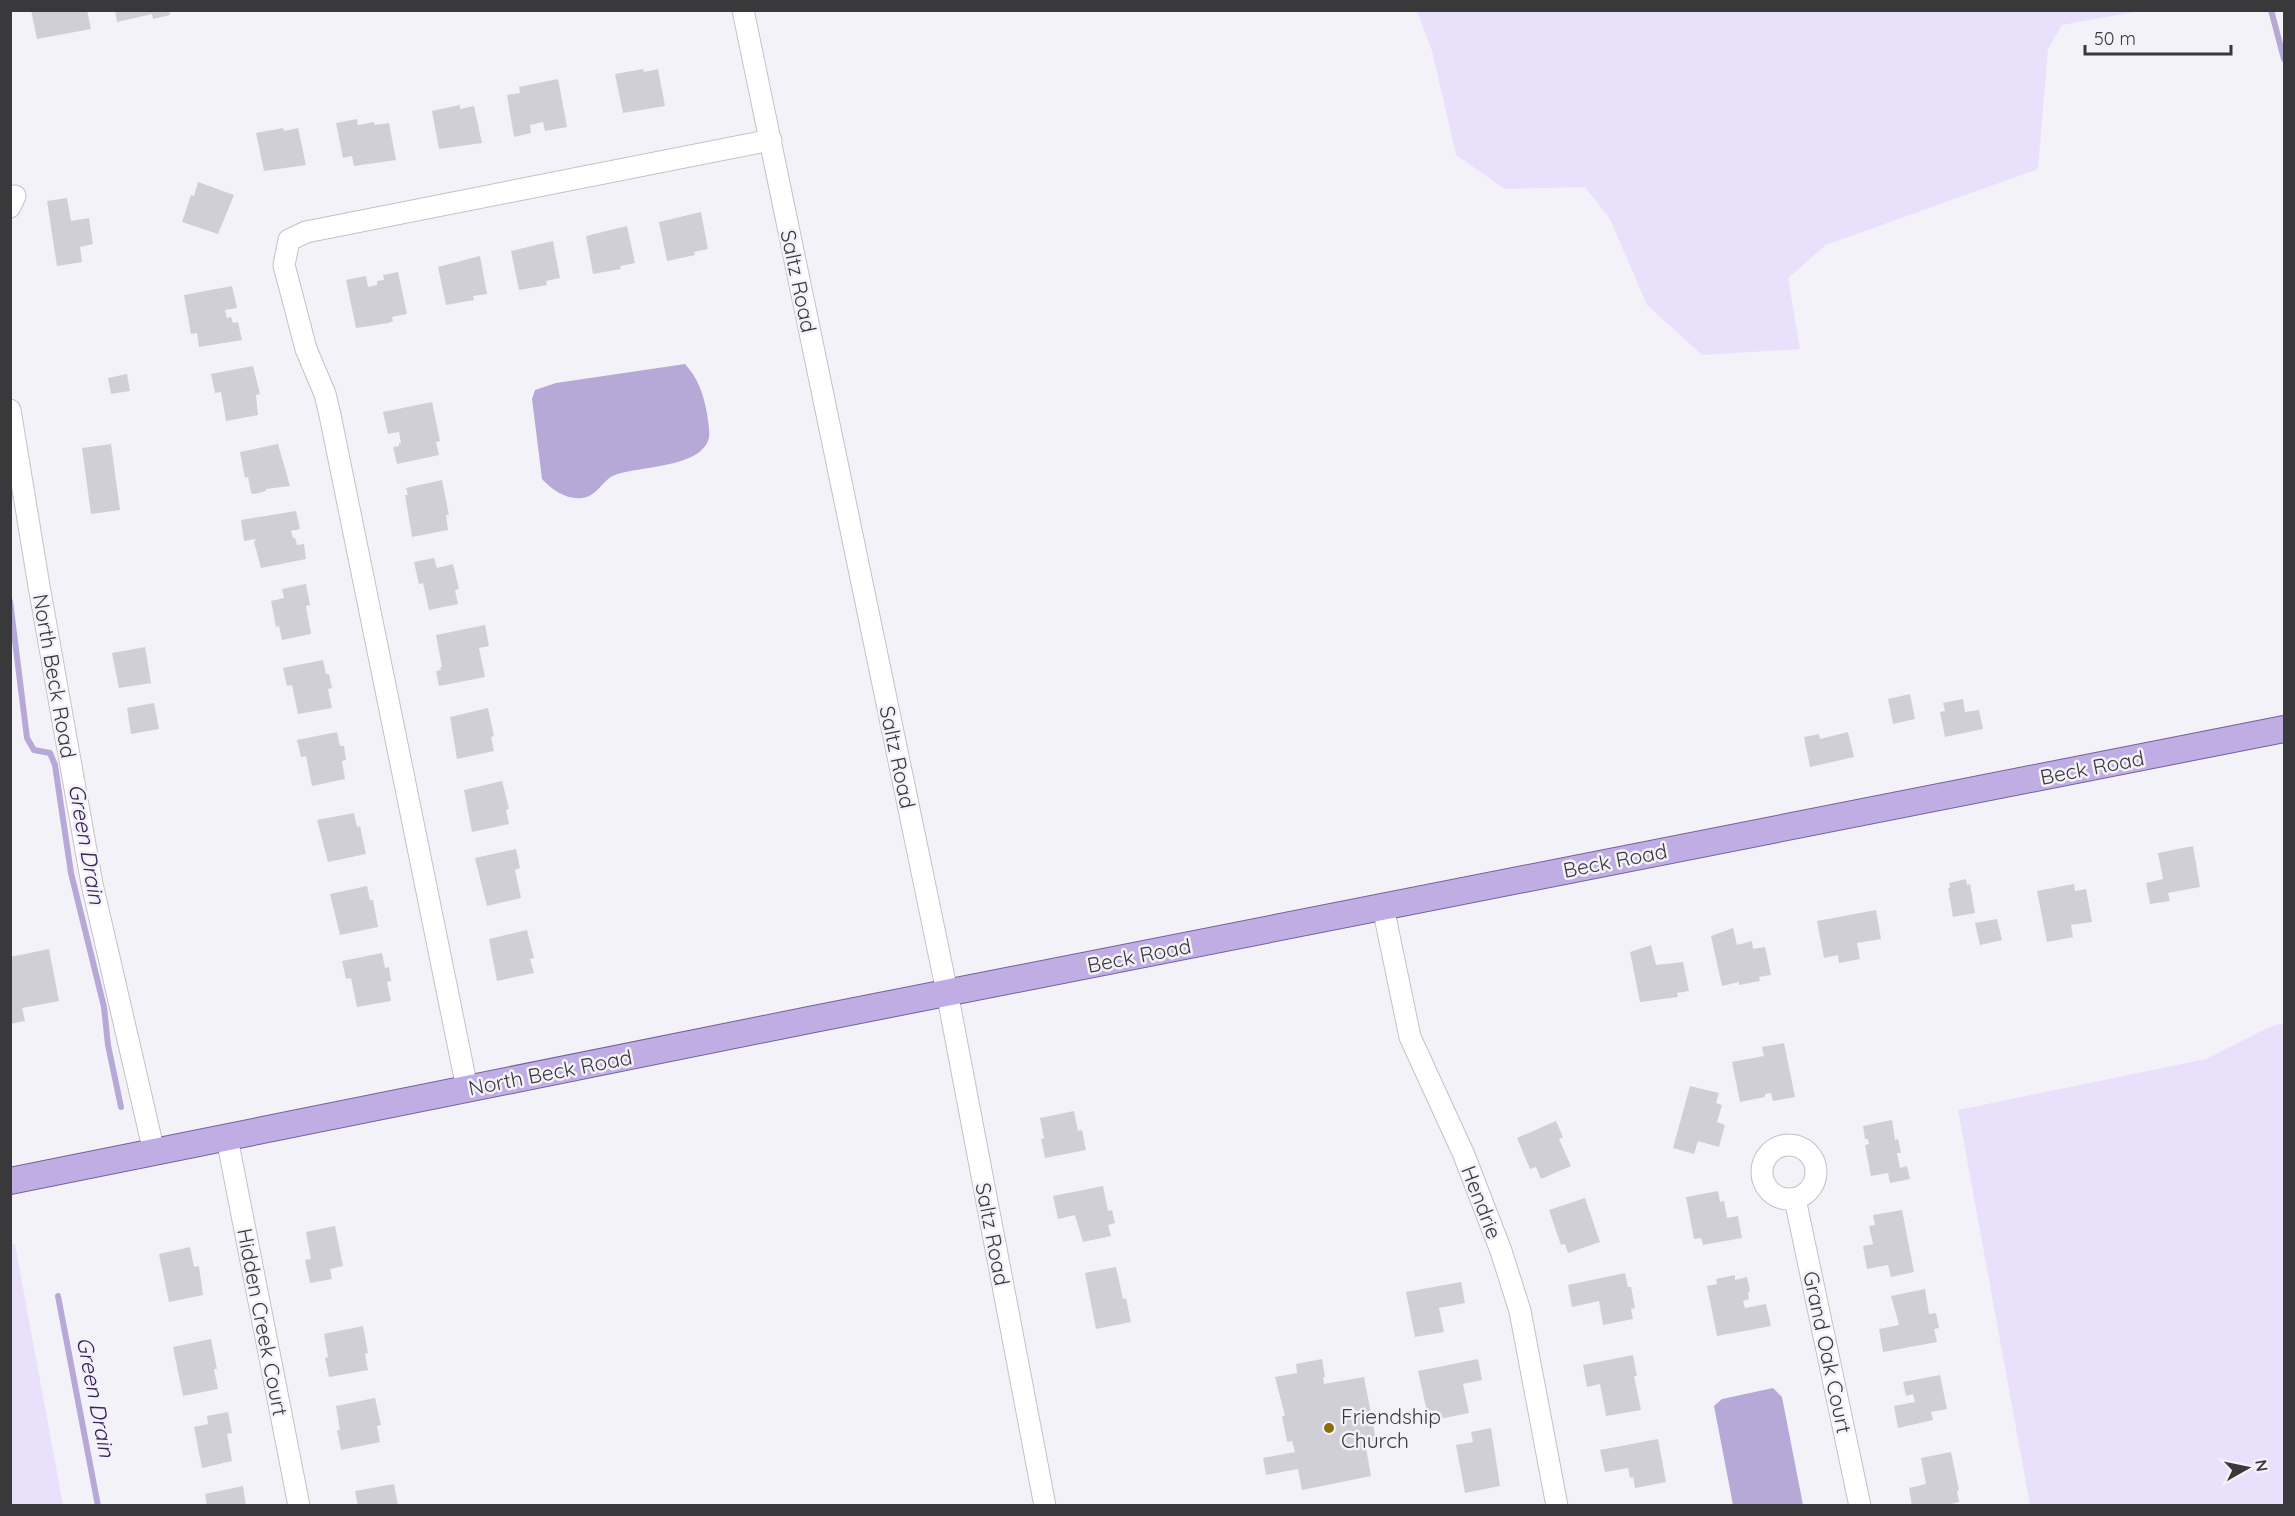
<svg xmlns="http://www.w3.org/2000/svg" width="2295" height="1516" viewBox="0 0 2295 1516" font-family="Quicksand,sans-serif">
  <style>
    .green { fill: #e9e1fb }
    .water { fill: #b7a9d7 }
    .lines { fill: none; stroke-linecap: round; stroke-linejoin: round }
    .stream { stroke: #b7a9d7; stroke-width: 6 }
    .building { fill: #d1cfd6 }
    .minor-casing { stroke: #c3c1c8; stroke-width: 23 }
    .major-casing { stroke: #75609c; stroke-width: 28 }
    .minor { stroke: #fff; stroke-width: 21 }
    .major { stroke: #c0ade3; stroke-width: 26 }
    .poi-dot { fill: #8b6d0e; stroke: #f4f2f9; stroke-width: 2 }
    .labels { text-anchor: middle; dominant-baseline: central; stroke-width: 5; stroke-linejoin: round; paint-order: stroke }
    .street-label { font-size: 21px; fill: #39383b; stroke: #f4f2f9 }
    .poi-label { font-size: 21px; fill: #39383b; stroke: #f4f2f9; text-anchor: start }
    .water-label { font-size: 22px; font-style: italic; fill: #39235b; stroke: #f4f2f9 }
  </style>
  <rect width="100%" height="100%" fill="#f4f2f9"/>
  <path class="green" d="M1417 11V10L2140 11 2062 25 2048 49 2038 169 1826 245 1788 278 1800 349 1702 355 1647 305 1610 219 1585 187 1505 189 1456 155 1432 51Z
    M2284 1023V1505H2030L1958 1110 2206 1059 2269 1027Z
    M10 1244H15L63 1505H11Z"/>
  <path class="water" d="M685 364C698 378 704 395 707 414 708 422 711 434 708 441 697 468 639 466 615 475 602 480 598 496 582 498 567 500 552 490 542 479L532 399 535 390 556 383Z
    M1773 1388 1782 1397 1803 1505H1733L1714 1406 1722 1399Z"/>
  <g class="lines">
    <path class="stream" d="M2271 10 2284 59
      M10 601 27 738 34 750 50 753 55 765 71 873 104 1007 108 1045 121 1107
      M58 1296 98 1506"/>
  </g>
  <path class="building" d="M31 10H87L91 29 37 39Z
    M115 10H169L170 15 153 19 152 14 117 22Z
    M643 69 644 72 658 69 665 106 623 113 615 74Z
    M558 79 567 127 545 131 543 122 530 125 531 133 514 137 507 95 520 93 519 87Z
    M460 105V109L474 106 482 143 439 149 432 111Z
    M357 119 358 125 374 122 375 125 389 123 396 160 354 166 352 156 343 158 336 123Z
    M283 128 284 131 298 128 306 165 264 171 256 133Z
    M198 182 234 195 218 234 182 222 191 195 194 196Z
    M67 198 71 221 89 218 93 244 80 247 82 262 57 266 47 201Z
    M701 212 708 249 694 252 695 255 667 261 659 222Z
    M627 226 635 263 620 266 621 269 593 274 586 236Z
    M553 241 560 278 546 281 547 285 519 290 511 251Z
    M480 256 487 294 473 296 474 300 446 305 438 267Z
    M398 272 407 314 392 317 393 321 389 323 356 328 346 280 366 276 368 287 377 285V281L384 280 383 275Z
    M232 286 237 308 225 310 227 318 231 317 233 323 238 322 242 340 199 347 197 333 191 334 184 295Z
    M253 366 260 394 256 395 258 415 226 421 221 392 215 393 211 374Z
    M127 374 130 391 111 394 108 378Z
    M432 402 440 441 436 442 439 455 397 464 393 447 399 446V443H401L399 432 388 434 383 412Z
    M111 444 120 510 91 514 82 448Z
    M278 444 290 486 266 489V491L254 494 251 493 248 477 245 478 240 452Z
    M442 480 449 515H446L448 530 412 537 405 495H408L406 488Z
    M296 511 300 529 291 531 293 538H295L297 545 304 544 306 559 261 568 254 542 256 539 244 541 241 520Z
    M434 558 437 568 453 564 459 589 455 590 458 604 429 610 423 583 419 584 414 562Z
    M306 584 310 605 306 606 311 634 282 640 279 626 276 627 271 601 284 598 282 589Z
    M485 625 489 646 479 648 485 677 439 686 436 671 441 670 440 667H442L436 635Z
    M145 647 151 683 119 688 112 653Z
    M323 660 326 674H329L332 688 328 689 332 708 298 714 292 685 287 686 283 668Z
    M1910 694 1915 719 1893 724 1888 699Z
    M1963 699 1965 712 1979 710 1983 729 1945 737 1940 712 1945 711 1943 703Z
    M154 703 159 729 131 734 127 708Z
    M488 708 494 736 491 737 494 751 457 759 450 717Z
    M337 732 340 746H344L346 760 342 761 345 779 312 786 306 756 301 757 297 740Z
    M1848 732 1854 757 1810 767 1804 737 1819 734 1820 739Z
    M502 781 509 809 506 810 509 824 472 832 464 790Z
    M354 813 357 827 360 826 366 854 328 862 317 820Z
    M2193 846 2200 887 2168 893 2170 901 2150 904 2146 883 2163 879 2158 853Z
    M516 849 520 868 515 870 521 898 487 906 475 858Z
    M1966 879 1967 885 1970 884 1975 913 1953 917 1948 888H1950L1949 883Z
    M2074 884 2075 891 2086 889 2092 922 2071 925 2073 937 2047 942 2037 891Z
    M367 886 370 900H373L378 927 340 935 330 894Z
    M1876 910 1881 939 1857 943 1860 959 1839 963 1838 955 1824 958 1817 921Z
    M1997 919 2002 940 1980 945 1975 923Z
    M1733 928 1737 945 1752 941 1753 949 1765 947 1771 975 1759 977 1760 981 1739 985V982L1722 986 1711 936Z
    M527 930 534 958 530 959 534 973 497 981 489 939Z
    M1651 945 1656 965 1683 962 1689 991 1677 993 1678 997 1640 1002 1630 952Z
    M49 949 59 1001 22 1008 25 1021 10 1024V957Z
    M382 953 385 968 389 967 391 981 387 982 391 1001 357 1007 351 978 346 979 342 961Z
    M1784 1043 1795 1097 1773 1101 1771 1093 1765 1094V1097L1740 1102 1732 1062 1764 1056 1762 1047Z
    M1690 1086 1719 1093 1716 1103 1722 1105 1717 1122 1725 1125 1719 1147 1698 1141 1694 1154 1673 1148Z
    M1074 1111 1078 1131 1082 1130 1086 1150 1045 1158 1041 1139 1044 1138 1040 1118Z
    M1892 1120 1895 1140 1898 1139 1901 1153H1897L1900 1168 1907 1166 1910 1179 1890 1183 1888 1173 1871 1176 1865 1145 1869 1144 1868 1139H1865L1863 1126Z
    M1556 1121 1563 1137 1559 1139 1571 1166 1541 1179 1536 1167 1530 1169 1517 1138Z
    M1103 1186 1108 1211 1112 1210 1115 1223 1108 1225 1111 1236 1083 1242 1075 1215 1058 1219 1053 1196Z
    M1718 1191 1720 1202 1724 1201 1727 1218 1738 1216 1742 1238 1703 1245 1701 1238 1694 1239 1686 1197Z
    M1585 1198 1600 1242 1568 1253 1565 1244 1561 1245 1549 1210Z
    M1902 1210 1914 1272 1891 1277 1888 1265 1867 1269 1863 1246 1873 1244 1869 1226 1875 1225 1873 1215Z
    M335 1226 343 1266 330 1269 332 1279 310 1283 305 1260 311 1259 306 1232Z
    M190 1247 194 1267 199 1266 203 1295 169 1302 159 1254Z
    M1116 1267 1123 1299 1126 1298 1131 1322 1096 1329 1085 1273Z
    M1625 1273 1628 1287H1631L1635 1308 1631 1309 1633 1319 1603 1325 1599 1301 1572 1307 1568 1285Z
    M1735 1275V1280L1747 1277 1750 1291 1748 1292 1749 1299 1743 1301 1745 1308 1766 1304 1771 1326 1717 1336 1707 1286 1717 1284 1716 1279Z
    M1461 1282 1465 1303 1439 1308 1444 1332 1415 1337 1406 1292Z
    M1925 1289 1929 1314 1936 1313 1939 1328 1934 1329 1937 1342 1883 1352 1879 1329 1899 1325 1891 1296Z
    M363 1326 368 1353 365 1354 368 1370 329 1377 325 1358 328 1357 324 1334Z
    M211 1339 217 1369H214L218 1389 183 1396 173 1347Z
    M1633 1355 1637 1376H1634L1641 1410 1606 1416 1600 1384 1587 1387 1583 1365Z
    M1322 1359 1325 1377H1323L1324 1384 1364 1377 1376 1440 1365 1442 1371 1476 1302 1490 1298 1469 1266 1475 1263 1458 1295 1452 1292 1441 1287 1442 1282 1416H1285L1275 1377 1297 1373 1296 1364Z
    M1478 1359 1482 1380 1463 1384 1469 1413 1429 1421 1418 1371Z
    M1940 1375 1947 1409 1931 1412 1933 1420 1898 1428 1894 1406 1915 1402 1913 1394 1906 1396 1903 1382Z
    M375 1398 381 1425 377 1426 380 1442 341 1450 337 1430H340L336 1406Z
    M228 1412 232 1433 227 1434 232 1461 202 1468 194 1427 208 1424 207 1416Z
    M1491 1428 1500 1486 1465 1493 1456 1445 1473 1442 1471 1432Z
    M1658 1439 1666 1482 1635 1488 1633 1477 1630 1478 1628 1468 1605 1472 1600 1450Z
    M1951 1452 1959 1490 1957 1491 1959 1502 1943 1506H1912L1909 1488 1926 1484 1921 1458Z
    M394 1484 398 1506H358L355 1491Z
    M243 1486 246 1506H207L205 1494Z"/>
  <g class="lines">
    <defs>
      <path id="minor" d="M743 10 947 992 1045 1506
        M10 207 15 196
        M10 410 39 586 92 884 154 1152
        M1383 907 1410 1037 1464 1155 1501 1251 1520 1311 1557 1506
        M467 1088 330 415 325 394 306 349 284 265 289 240 306 232 771 140
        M227 1138 299 1506
        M1762 1172a27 27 0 1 1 54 0a27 27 0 1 1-54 0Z
        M1795 1199 1860 1506"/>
      <path id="major" d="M10 1181 809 1020 2284 729"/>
    </defs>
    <use href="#minor" class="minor-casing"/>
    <use href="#major" class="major-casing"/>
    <use href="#minor" class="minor"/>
    <use href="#major" class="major"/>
  </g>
  <circle class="poi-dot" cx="1329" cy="1428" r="6"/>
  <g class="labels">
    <g class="street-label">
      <text transform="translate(799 281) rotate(78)">Saltz Road</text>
      <text transform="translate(55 676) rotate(80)">North Beck Road</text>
      <text transform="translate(898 757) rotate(78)">Saltz Road</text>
      <text transform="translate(2092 767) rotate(-11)">Beck Road</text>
      <text transform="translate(1615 860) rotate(-11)">Beck Road</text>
      <text transform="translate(1139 955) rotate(-11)">Beck Road</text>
      <text transform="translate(550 1072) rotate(-11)">North Beck Road</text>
      <text transform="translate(1482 1202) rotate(69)">Hendrie</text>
      <text transform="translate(993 1234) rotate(79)">Saltz Road</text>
      <text transform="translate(263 1322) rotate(79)">Hidden Creek Court</text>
      <text transform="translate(1828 1352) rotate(78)">Grand Oak Court</text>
    </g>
    <g class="poi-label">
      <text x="1341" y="1416">Friendship<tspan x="1341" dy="24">Church</tspan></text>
    </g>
    <g class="water-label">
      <text transform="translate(87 844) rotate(80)">Green Drain</text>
      <text transform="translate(96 1397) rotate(79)">Green Drain</text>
    </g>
  </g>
  <rect width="2295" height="1516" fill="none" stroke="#39383b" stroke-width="24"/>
  <g transform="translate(2247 1468) rotate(81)" stroke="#f4f2f9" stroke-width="4.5" paint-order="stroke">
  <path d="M0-4.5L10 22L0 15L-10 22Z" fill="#39383b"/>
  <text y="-9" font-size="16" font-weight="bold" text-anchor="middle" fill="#39383b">N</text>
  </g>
  <path d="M2085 45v9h146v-9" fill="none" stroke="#39383b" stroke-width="3"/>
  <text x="2094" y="45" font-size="18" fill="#39383b" stroke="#f4f2f9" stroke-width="4.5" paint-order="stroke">50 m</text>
</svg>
